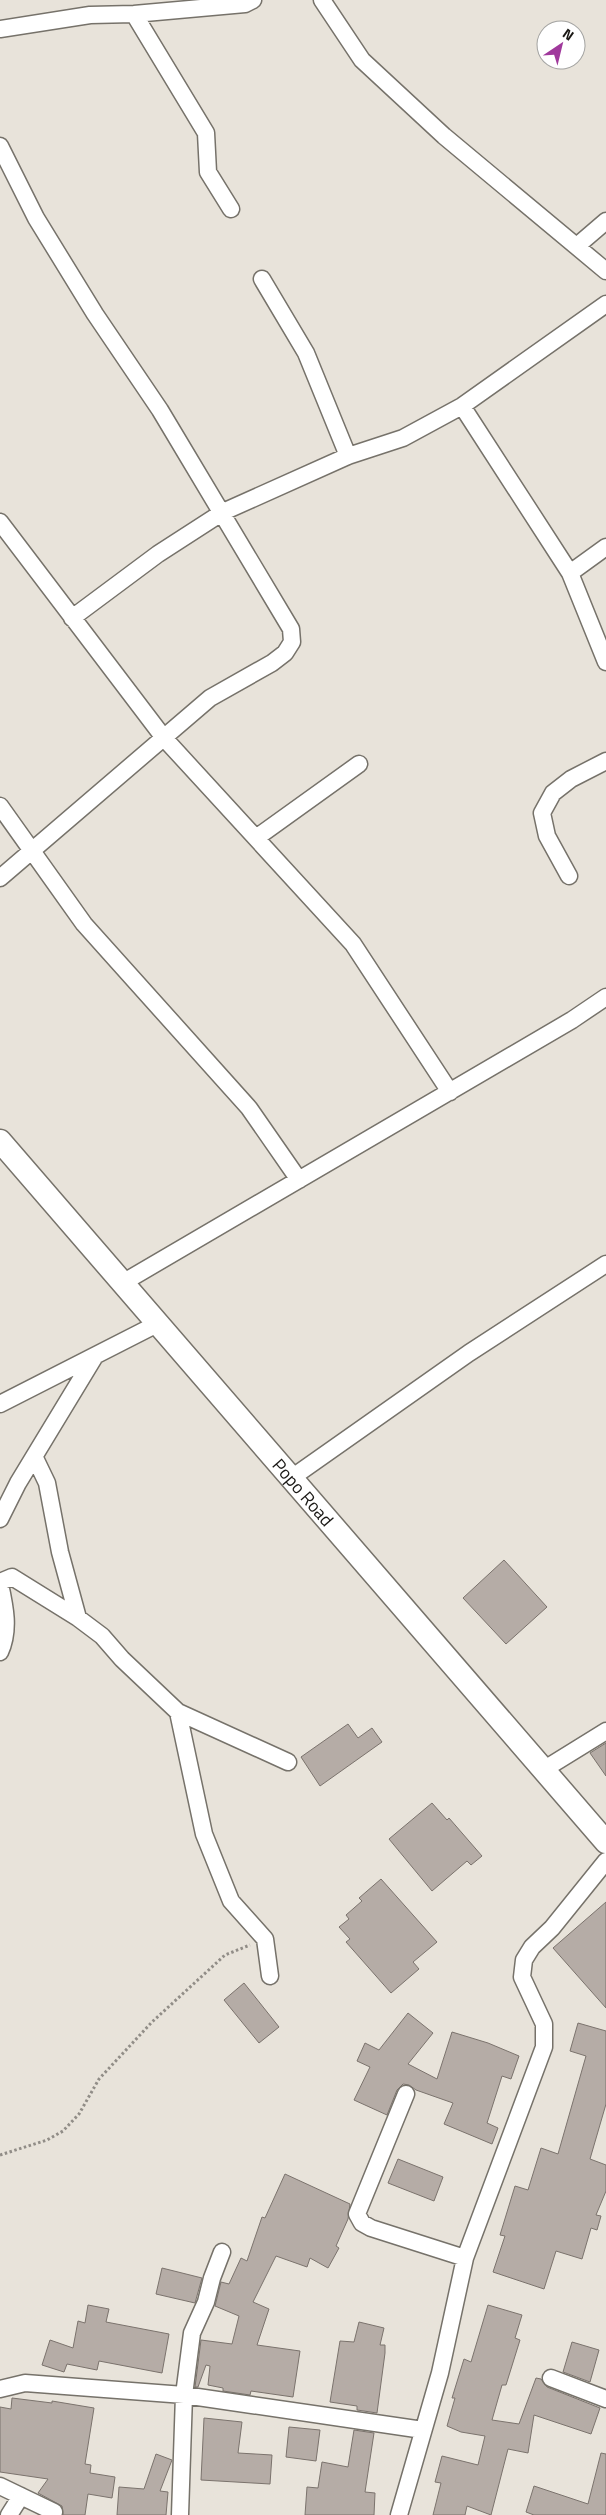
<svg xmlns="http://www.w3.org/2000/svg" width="606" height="2515" viewBox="0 0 606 2515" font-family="'Titillium Web',sans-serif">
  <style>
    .building { fill: #b5aca6; stroke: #7b736d }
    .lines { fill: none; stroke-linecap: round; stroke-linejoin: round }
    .minor-casing { stroke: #76726a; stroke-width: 19 }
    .secondary-casing { stroke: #76726a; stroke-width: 25 }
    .path { stroke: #918d87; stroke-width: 3; stroke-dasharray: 2.5 2.5; stroke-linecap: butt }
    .minor { stroke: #fff; stroke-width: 16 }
    .secondary { stroke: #fff; stroke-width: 22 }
    .labels { text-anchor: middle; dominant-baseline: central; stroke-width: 4; stroke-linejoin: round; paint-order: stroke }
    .street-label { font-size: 18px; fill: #1a1815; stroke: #fff }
  </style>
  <rect width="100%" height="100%" fill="#e8e3da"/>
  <path class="building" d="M504 1560 547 1607 506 1644 463 1598Z
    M348 1724 358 1738 372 1728 382 1742 320 1786 301 1757Z
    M606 1743V1776L590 1753Z
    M432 1803 447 1820 449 1818 482 1856 471 1865 467 1861 432 1891 389 1839Z
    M381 1879 437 1942 413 1962 419 1969 391 1993 346 1942 350 1939 339 1927 349 1919 346 1915 362 1901 359 1898Z
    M606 1902V2008L553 1948Z
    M244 1983 279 2027 259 2043 224 2000Z
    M408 2013 433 2033 408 2064 437 2079 452 2032 488 2043 519 2056 511 2079 502 2076 487 2123 498 2128 492 2144 444 2124 453 2103 416 2090 409 2085 403 2084 397 2090 387 2115 354 2100 370 2067 357 2061 365 2043 379 2050Z
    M578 2023 606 2031V2104L590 2159 606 2165V2191L596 2215 601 2216 597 2230 591 2228 582 2259 556 2251 544 2289 493 2272 505 2236 500 2235 515 2186 528 2190 541 2148 558 2154 586 2056 570 2051Z
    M398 2159 443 2177 434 2201 388 2183Z
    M285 2174 350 2204 348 2219 336 2246 339 2248 328 2268 310 2258 307 2267 276 2256 253 2302 269 2309 257 2345 300 2351 293 2397 251 2391 250 2395 223 2391V2388L208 2385 210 2366 206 2365 198 2387H195L201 2340 232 2344 239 2316 215 2306 221 2282 229 2284 241 2258 247 2261 262 2217 265 2218Z
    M162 2268 202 2278 195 2303 156 2294Z
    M88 2305 109 2309 106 2322 169 2334 162 2373 99 2361 97 2370 67 2364 64 2372 42 2365 50 2340 73 2348 78 2321 85 2323Z
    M488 2305 522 2315 515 2338 520 2340 506 2385H502L492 2420 519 2424 536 2378 541 2379 547 2387 600 2408 591 2434 534 2415 528 2453 508 2449 491 2515 467 2506 465 2515H433L441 2483 435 2482 442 2456 478 2465 485 2436 461 2432 447 2426 455 2398H452L464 2359 471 2362Z
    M359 2322 384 2328 380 2345H385V2353L377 2413 357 2410V2406L330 2402 340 2341 354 2342Z
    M572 2342 599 2350 590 2382 563 2372Z
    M12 2398 52 2403V2401L94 2408 85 2464 91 2465 90 2473 115 2477 112 2498 88 2494 85 2515H63L62 2506 38 2493 48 2479 0 2472V2407L11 2409Z
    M204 2418 242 2422 238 2453 272 2455 270 2484 201 2480Z
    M289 2427 320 2430 316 2461 286 2457Z
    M354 2430 374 2433 365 2492 375 2493 374 2515H305L307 2487 318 2488 322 2462 348 2467Z
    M601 2453 606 2454V2515H534L526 2512 534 2486 588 2504Z
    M156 2454 172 2460 160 2491 168 2492 166 2515H117L119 2487 144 2489Z"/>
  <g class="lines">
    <defs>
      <path id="minor" d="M322 0 362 60 444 136 606 271
        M134 14 206 133 208 172 231 209
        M0 29 90 15 134 14 245 4 253 0
        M0 146 36 218 95 314 160 410 291 629 292 642 285 653 272 663 210 698 0 878
        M578 245 606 221
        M262 279 306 353 348 456
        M462 406 570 573 606 662
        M0 522 164 738 353 944 450 1092
        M570 573 606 547
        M72 618 158 554 223 512 348 456 403 438 462 406 606 304
        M0 806 84 924 249 1108 299 1180
        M256 838 359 764
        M569 876 547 836 542 813 553 793 571 779 606 761
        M124 1282 572 1020 606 997
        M0 1404 159 1323
        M35 1458 47 1483 60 1552 78 1618
        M290 1479 469 1353 606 1264
        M0 1519 18 1483 95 1356
        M0 1582 12 1577 78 1618 102 1636 122 1659 178 1712 288 1762
        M0 1584C5 1607 10 1630 0 1652
        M178 1712 204 1834 231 1901 265 1939 270 1976
        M543 1770 606 1731
        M406 2094 357 2214 362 2223 371 2228 465 2258
        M551 2378 606 2399
        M0 2389 25 2383 184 2395 423 2430
        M0 2486 54 2512
        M9 2515 21 2496
        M180 2515 184 2395 192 2333 206 2302 212 2278 222 2252
        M399 2515 440 2373 465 2258 544 2047V2024L522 1977 524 1960 532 1947 552 1928 606 1861"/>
      <g id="secondary">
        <path id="s1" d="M0 1141 606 1842"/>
      </g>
    </defs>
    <use href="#minor" class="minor-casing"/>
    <use href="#secondary" class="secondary-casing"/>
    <path class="path" d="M0 2155 47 2140 63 2131 79 2114 99 2079 152 2022 225 1955 250 1945"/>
    <use href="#minor" class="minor"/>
    <use href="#secondary" class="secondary"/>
  </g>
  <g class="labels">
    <g class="street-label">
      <text stroke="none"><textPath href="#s1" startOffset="464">Popo Road</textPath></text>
    </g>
  </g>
  <g transform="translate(561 45) rotate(35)"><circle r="24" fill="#ffffff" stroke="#a3a3a1"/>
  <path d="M0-4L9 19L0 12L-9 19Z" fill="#a0399c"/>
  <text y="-8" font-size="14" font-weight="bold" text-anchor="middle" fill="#1a1815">N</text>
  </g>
</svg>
